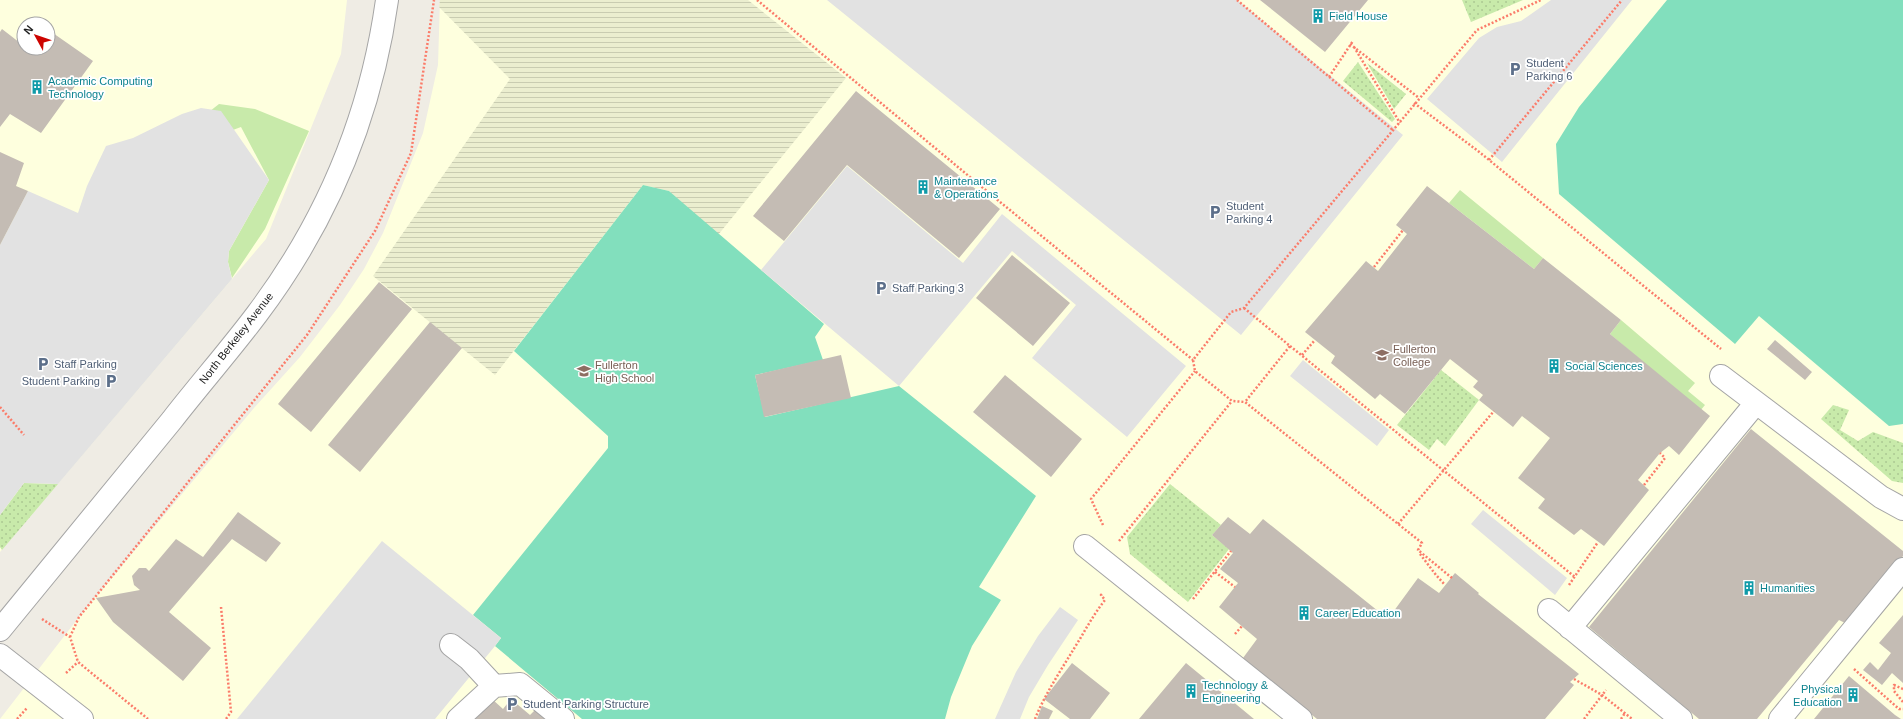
<svg xmlns="http://www.w3.org/2000/svg" width="1903" height="719" viewBox="0 0 1903 719" font-family="Arial,sans-serif">
  <style>
    .education { fill: #feffde; fill-rule: evenodd }
    .farmland { fill: url(#farmland-rules) }
    .grass { fill: url(#grass-dots) }
    .garden { fill: #c8eaaa }
    .pitch { fill: #82dfbd }
    .parking { fill: #e2e2e2 }
    .building { fill: #c4bcb4 }
    .lines { fill: none; stroke-linecap: round; stroke-linejoin: round }
    .minor-casing { stroke: #a5a5a5; stroke-width: 24 }
    .path { stroke: #fb7c6a; stroke-width: 2.5; stroke-dasharray: 2 2; stroke-linecap: butt }
    .minor { stroke: #fff; stroke-width: 22 }
    .labels { text-anchor: middle; dominant-baseline: central; stroke-width: 3.5; stroke-linejoin: round; paint-order: stroke }
    .culture-label { font-size: 11px; fill: #0d838f; stroke: #fff; text-anchor: start }
    .service-label { font-size: 11px; fill: #4e5e75; stroke: #fff; text-anchor: start }
    .street-label { font-size: 11px; fill: #1e1e1e; stroke: #fff }
    .education-label { font-size: 11px; fill: #785e54; stroke: #fff; text-anchor: start }
  </style>
  <defs>
    <pattern id="farmland-rules" width="6" height="5" patternUnits="userSpaceOnUse"><rect width="6" height="5" fill="#ebeecf"/><path d="M0 2.5h6" fill="none" stroke="#c9ccb1"/></pattern>
    <pattern id="grass-dots" width="8" height="8" patternUnits="userSpaceOnUse"><rect width="8" height="8" fill="#c8eaaa"/><path d="M2 2h.1M6 6h.1" fill="none" stroke="#abc892" stroke-width="1.8" stroke-linecap="round"/></pattern>
  </defs>
  <rect width="100%" height="100%" fill="#efece4"/>
  <path class="education" d="M0 0H347L341 54 266 239 0 552ZM24 24H48V48H24Z
    M440 0H1903V719H0L79 617 254 408 300 357 340 305 364 269 383 233 423 133 438 65Z"/>
  <path class="farmland" d="M440 0H748L846 78 718 235 669 191 643 185 495 375 373 276 510 79 439 7Z"/>
  <path class="grass" d="M1462 0H1523L1471 22Z
    M1358 62 1395 119 1392 122 1343 81Z
    M1367 63 1406 94 1394 109Z
    M1441 370 1479 400 1445 446 1437 439 1429 450 1397 425Z
    M1833 405 1849 410 1840 430 1858 441 1873 432 1903 443V483L1892 481 1821 419Z
    M24 483 58 484 2 550 0 547V515Z
    M1170 484 1221 525 1212 535 1229 549 1188 602 1130 554 1127 537Z"/>
  <path class="garden" d="M219 104 255 109 309 131 265 229 232 278 228 262 229 251 269 180 241 127 222 134 205 115Z
    M1460 190 1543 258 1534 269 1449 203Z
    M1621 320 1695 383 1688 391 1705 405 1700 411 1610 334Z"/>
  <path class="pitch" d="M1667 0H1903V424L1889 426 1759 316 1735 344 1559 194 1556 144 1579 107Z
    M643 185 669 191 824 324 815 337 823 360 755 375 765 417 899 386 1036 496 979 587 1001 600 972 646 951 697 945 719H582L495 646 501 638 473 615 608 448V436L514 351Z"/>
  <path class="parking" d="M827 0H1237L1403 135 1241 335Z
    M1551 0H1632L1502 162 1427 99 1479 38 1497 27 1521 21Z
    M201 108 221 111 269 180 229 251 228 262 232 279 58 484 24 483 0 515V245L28 191 78 213 87 186 106 146 133 138 182 114Z
    M847 166 963 263 1002 214 1186 366 1127 437 1032 358 1076 305 1012 251 899 386 761 270Z
    M1303 360 1389 430 1377 446 1290 376Z
    M1483 510 1567 578 1555 595 1471 524Z
    M382 541 501 638 495 646 435 719H237Z
    M1060 607 1078 620 1048 665 1029 697 1020 719H995L1016 672 1038 636Z"/>
  <path class="building" d="M1260 0H1368L1325 52Z
    M2 29 24 46V48H48V31H50L93 61 41 133 10 114 0 127V32Z
    M856 91 1000 209 959 258 847 165 784 241 753 216Z
    M0 152 24 163 16 186 28 191 0 245Z
    M1427 186 1534 269 1543 258 1621 320 1610 334 1710 416 1679 455 1669 446 1660 453 1638 480 1649 490 1604 546 1581 529 1574 535 1538 508 1545 499 1518 478 1550 438 1522 416 1513 427 1479 400 1483 395 1473 387 1478 381 1450 359 1405 414 1380 394 1375 399 1331 363 1335 356 1305 332 1366 261 1378 271 1407 234 1396 225Z
    M1012 255 1070 303 1033 346 976 298Z
    M379 282 412 309 311 432 278 404Z
    M430 322 462 348 360 472 328 445Z
    M1775 340 1812 372 1805 380 1767 349Z
    M841 355 851 398 764 417 755 375Z
    M1005 375 1082 439 1051 477 973 412Z
    M1751 429 1903 551V556L1847 624 1839 620 1757 719H1699L1589 627Z
    M238 512 281 543 266 562 232 539 169 612 211 648 183 681 113 622 96 598 140 590 134 585 132 576 139 568H146L149 571 176 539 203 557Z
    M1228 517 1250 534 1263 519 1388 619 1418 578 1439 593 1455 573 1479 593 1478 594 1579 674 1570 682 1574 685 1545 719H1317L1243 658 1257 639 1219 607 1238 583 1220 569 1233 553 1212 535Z
    M1903 615V683L1892 673 1882 685 1863 670 1870 662 1878 670 1891 653 1879 643Z
    M1072 663 1110 693 1090 719H1070L1044 699Z
    M1186 663 1254 719H1139Z
    M1849 676 1895 715 1901 719H1814Z
    M492 699 503 709 511 699 530 715 535 710 546 719H473Z
    M1042 706 1053 711 1049 719H1037Z"/>
  <g class="lines">
    <defs>
      <path id="minor" d="M1721 376 1881 497 1903 509
        M1085 546 1301 719
        M1549 610 1681 719
        M1570 628 1756 403
        M0 630C58 560 115 490 172 420 200 384 230 350 257 314 327 221 371 115 387 0
        M451 645 469 659 494 686
        M0 655 82 719
        M458 719 494 686 520 684 563 719
        M1780 719 1903 569"/>
    </defs>
    <use href="#minor" class="minor-casing"/>
    <path class="path" d="M757 0 994 197 1193 360
      M1237 0 1394 131
      M1350 44 1419 98
      M1354 47 1400 123
      M1329 77 1353 41
      M1414 103 1478 151 1721 349
      M1489 160 1622 0
      M1374 267 1403 230
      M1244 308 1290 346 1245 402
      M1290 346 1575 577
      M1302 355 1315 340
      M0 407 24 435
      M1644 485 1665 458 1660 453
      M1398 524 1494 411
      M1103 525 1091 499 1195 371
      M1119 541 1232 401
      M1420 554 1436 575 1445 585
      M1215 572 1235 587
      M1452 578 1418 550 1422 543 1245 402 1232 401 1195 371 1193 360 1231 312 1244 308 1477 30 1541 0
      M1569 585 1598 542
      M1193 599 1231 551
      M221 607 231 712 226 719
      M42 619 70 637 78 662 148 719
      M1235 634 1242 626
      M70 637 79 617 307 335 375 231 411 153 434 0
      M1854 669 1899 709H1903
      M66 673 78 662
      M1574 679 1602 695 1632 719
      M1903 689 1894 685V691L1903 702
      M17 719 27 708
      M1035 719C1045 694 1061 670 1075 647 1085 631 1093 615 1105 600L1101 595 1103 593
      M1584 719 1606 690
      M1621 719 1625 713"/>
    <use href="#minor" class="minor"/>
  </g>
  <defs>
    <symbol id="building-bare" viewBox="-9 -9 18 18"><path d="M-4-6H4V6H1V3H-1V6H-4ZM-2.5-4.3h1.7v1.8h-1.7ZM.8-4.3h1.7v1.8H.8ZM-2.5-1h1.7V.8h-1.7ZM.8-1h1.7V.8H.8Z" fill="#0f9aa8" stroke="#fff" stroke-width="2.5" paint-order="stroke"/></symbol>
    <symbol id="parking-bare" viewBox="-9 -9 18 18"><path d="M-3.5-5.5H1a3.5 3.5 0 0 1 0 7H-1V5.5H-3.5ZM-1-3.4V-.6H.8a1.4 1.4 0 0 0 0-2.8Z" fill="#5c6f8a" stroke="#fff" stroke-width="2.5" paint-order="stroke"/></symbol>
    <symbol id="university-bare" viewBox="-9 -9 18 18"><path d="M0-5L7-2L0 1L-7-2ZM-4 1L0 2.5L4 1V4Q0 6-4 4Z" fill="#8d6e63" stroke="#fff" stroke-width="2.5" paint-order="stroke"/></symbol>
    <symbol id="school-bare" viewBox="-9 -9 18 18"><path d="M0-5L7-2L0 1L-7-2ZM-4 1L0 2.5L4 1V4Q0 6-4 4Z" fill="#8d6e63" stroke="#fff" stroke-width="2.5" paint-order="stroke"/></symbol>
  </defs>
  <g fill-rule="evenodd">
    <use href="#building-bare" x="1308" y="6" width="20" height="20"/>
    <use href="#parking-bare" x="1505" y="59" width="20" height="20"/>
    <use href="#building-bare" x="27" y="77" width="20" height="20"/>
    <use href="#building-bare" x="913" y="177" width="20" height="20"/>
    <use href="#parking-bare" x="1205" y="202" width="20" height="20"/>
    <use href="#parking-bare" x="871" y="278" width="20" height="20"/>
    <use href="#university-bare" x="1372" y="345" width="20" height="20"/>
    <use href="#parking-bare" x="33" y="354" width="20" height="20"/>
    <use href="#building-bare" x="1544" y="356" width="20" height="20"/>
    <use href="#school-bare" x="574" y="361" width="20" height="20"/>
    <use href="#parking-bare" x="101" y="371" width="20" height="20"/>
    <use href="#building-bare" x="1739" y="578" width="20" height="20"/>
    <use href="#building-bare" x="1294" y="603" width="20" height="20"/>
    <use href="#building-bare" x="1181" y="681" width="20" height="20"/>
    <use href="#building-bare" x="1843" y="685" width="20" height="20"/>
    <use href="#parking-bare" x="502" y="694" width="20" height="20"/>
  </g>
  <g class="labels">
    <g class="culture-label">
      <text x="1329" y="16">Field House</text>
      <text x="48" y="81">Academic Computing<tspan x="48" dy="13">Technology</tspan></text>
      <text x="934" y="181">Maintenance<tspan x="934" dy="13">&amp; Operations</tspan></text>
      <text x="1565" y="366">Social Sciences</text>
      <text x="1760" y="588">Humanities</text>
      <text x="1315" y="613">Career Education</text>
      <text x="1202" y="685">Technology &amp;<tspan x="1202" dy="13">Engineering</tspan></text>
      <text x="1842" y="689" text-anchor="end">Physical<tspan x="1842" dy="13">Education</tspan></text>
    </g>
    <g class="service-label">
      <text x="1526" y="63">Student<tspan x="1526" dy="13">Parking 6</tspan></text>
      <text x="1226" y="206">Student<tspan x="1226" dy="13">Parking 4</tspan></text>
      <text x="892" y="288">Staff Parking 3</text>
      <text x="54" y="364">Staff Parking</text>
      <text x="100" y="381" text-anchor="end">Student Parking</text>
      <text x="523" y="704">Student Parking Structure</text>
    </g>
    <g class="street-label">
      <text transform="translate(236 338) rotate(-52)">North Berkeley Avenue</text>
    </g>
    <g class="education-label">
      <text x="1393" y="349">Fullerton<tspan x="1393" dy="13">College</tspan></text>
      <text x="595" y="365">Fullerton<tspan x="595" dy="13">High School</tspan></text>
    </g>
  </g>
  <g transform="translate(36 36) rotate(310)"><circle r="19" fill="#ffffff" stroke="#a5a5a5"/>
  <path d="M0-3L7 15L0 10L-7 15Z" fill="#cd0400"/>
  <text y="-6" font-size="11" font-weight="bold" text-anchor="middle" fill="#1e1e1e">N</text>
  </g>
</svg>
